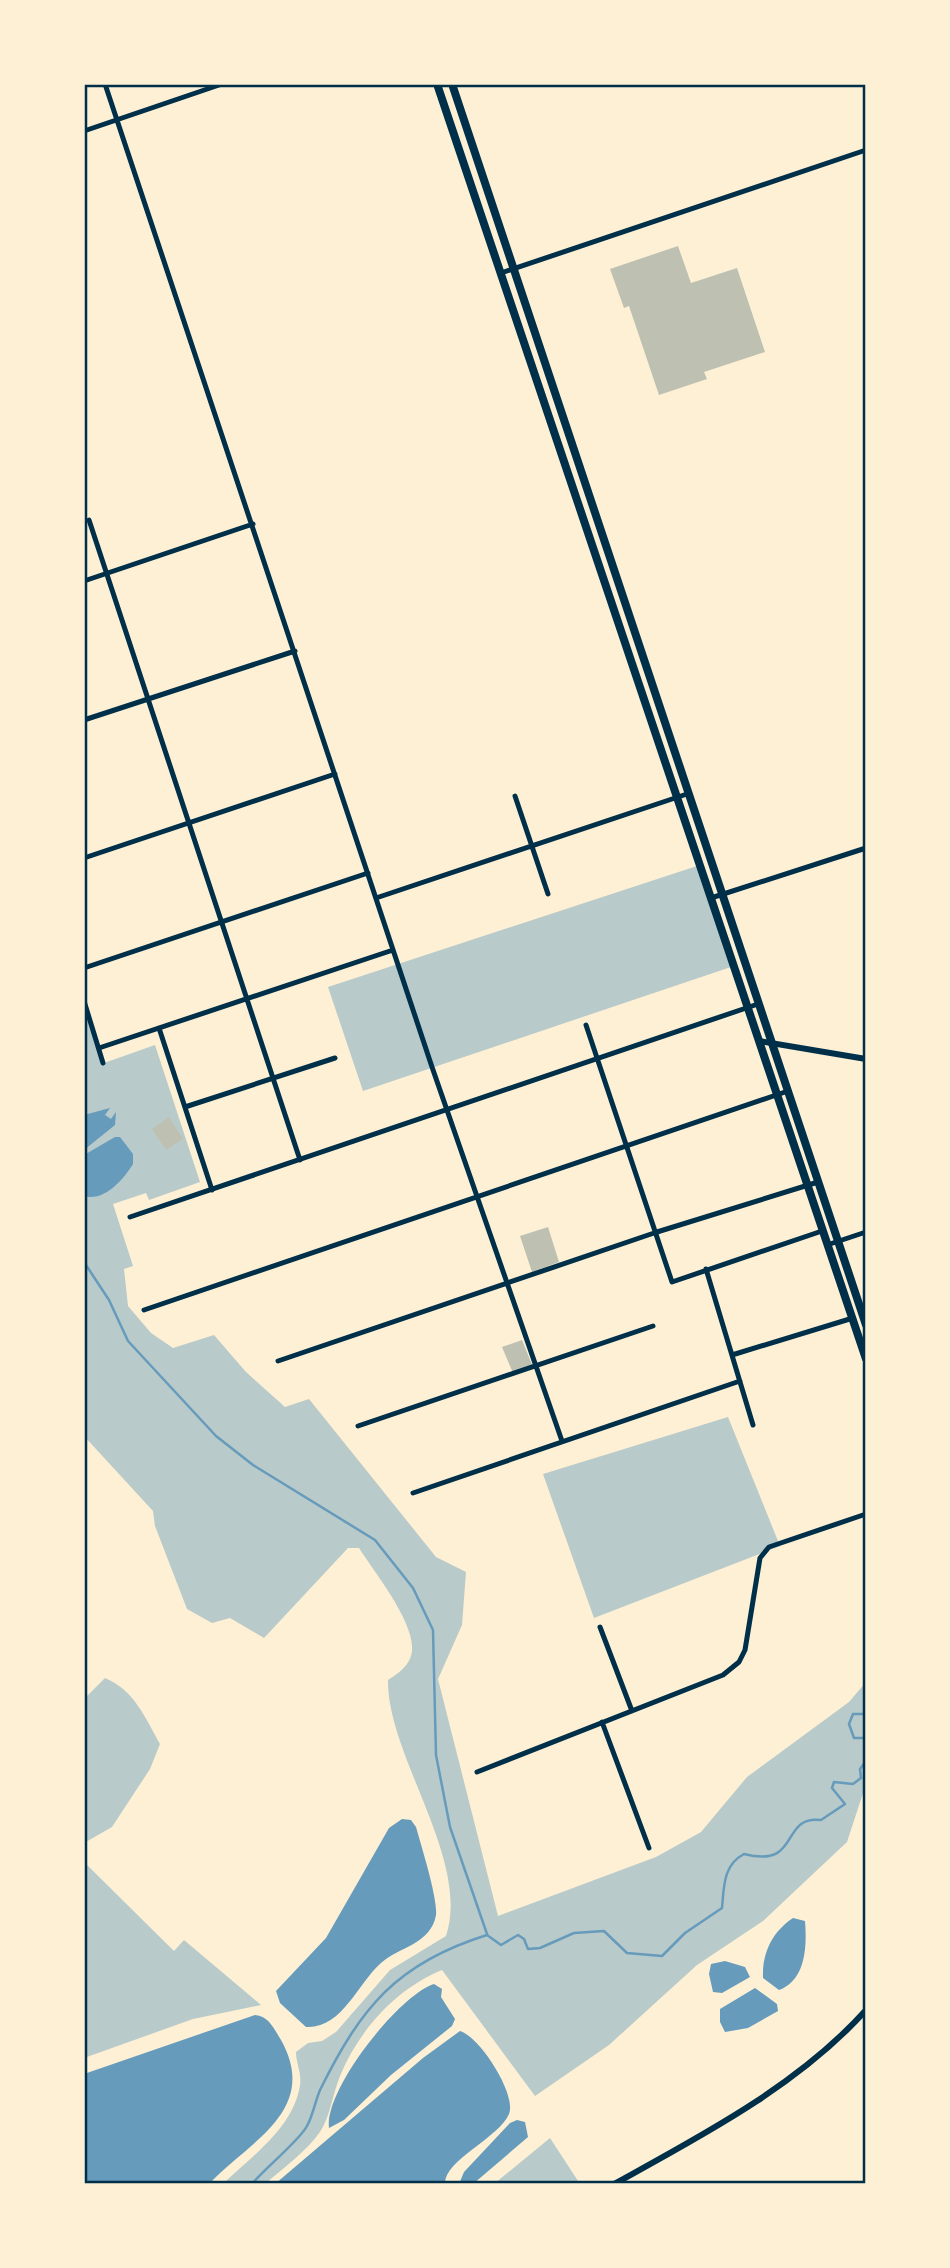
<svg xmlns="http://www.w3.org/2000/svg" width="950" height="2268" viewBox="0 0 950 2268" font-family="Karla,sans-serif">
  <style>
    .green { fill: #b9caca }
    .water { fill: #669bbc }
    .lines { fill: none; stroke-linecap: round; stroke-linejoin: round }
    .stream { stroke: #669bbc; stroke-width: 2.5 }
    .building { fill: #bec0b2 }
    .minor { stroke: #003049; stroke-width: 5 }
    .tertiary { stroke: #003049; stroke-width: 6 }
    .primary { stroke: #003049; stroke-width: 8 }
    .neatline { fill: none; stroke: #003049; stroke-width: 2.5 }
  </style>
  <rect width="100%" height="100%" fill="#fdf0d5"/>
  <path class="green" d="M700 865 734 966 363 1091 328 987Z
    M84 1001 104 1063 155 1045 200 1182 149 1200 146 1193 113 1204 133 1266 124 1269 128 1306 151 1333 173 1348 214 1335 246 1372 285 1407 309 1399 436 1557 466 1572 462 1625 438 1679 498 1916 656 1857 701 1832 747 1777 849 1702 866 1682V1784L847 1842 763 1921 697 1965 609 2045 535 2096 442 1970C396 1989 359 2030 340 2076 333 2093 330 2117 320 2132 307 2151 282 2169 265 2184H223C252 2156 294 2127 300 2085 302 2074 296 2063 296 2052L308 2043 322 2041 336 2032 390 1970 446 1936C471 1860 387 1756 388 1680 397 1674 407 1668 411 1656 420 1628 374 1572 359 1548H348L264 1638 230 1618 212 1623 187 1609 155 1526 153 1511 84 1436Z
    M728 1417 780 1546 594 1618 543 1474Z
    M105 1678C134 1690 145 1717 160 1744L150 1769 112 1827 84 1843V1699Z
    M84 1862 174 1951 184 1940 261 2005 193 2019 84 2058Z
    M550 2138 580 2184H494Z"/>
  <path class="water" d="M110 1108 105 1115 111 1119 116 1112 115 1125 84 1150V1115Z
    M115 1137H120L133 1154V1164C123 1180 104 1202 84 1196V1155Z
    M402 1819 411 1820 416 1827C421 1845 438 1899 436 1915 431 1944 399 1947 381 1963 358 1983 342 2029 306 2027L280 2003 276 1991 326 1938 389 1828Z
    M793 1918 805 1921C807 1946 806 1980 779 1990L763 1978C762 1953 772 1932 793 1918Z
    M725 1961 745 1967 750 1977 722 1993 713 1992 709 1974 711 1964Z
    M434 1984 442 1989 441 1997 455 2019 452 2026 391 2075 344 2120 329 2128C324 2090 399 1995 434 1984Z
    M755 1988 777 2004 778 2011 748 2028 725 2032 720 2022V2009Z
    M255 2015C269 2016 274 2029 281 2040 320 2110 250 2141 209 2184H84V2074Z
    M460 2031C479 2036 517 2094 509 2114 499 2138 444 2160 445 2184H275L423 2058Z
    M517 2120 525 2122 528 2137 473 2184H459L464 2172 510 2123Z"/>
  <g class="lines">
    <path class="stream" d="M84 1262 109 1300 128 1341 216 1436 253 1465 375 1540 413 1588 433 1630 436 1755 450 1827 487 1934
      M866 1714H853L849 1724 854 1738H866
      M252 2184C265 2168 299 2141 307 2126 313 2115 315 2102 320 2090 361 2007 397 1963 487 1935L501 1945 518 1935 524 1939 528 1949 540 1948 574 1933 604 1931 627 1953 662 1956 685 1933 722 1908C724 1887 723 1865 744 1854 802 1869 779 1815 821 1820L845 1804 832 1788 834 1782 853 1784 861 1778 860 1769 866 1761"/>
  </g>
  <path class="building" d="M678 246 691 283 737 268 765 352 704 372 707 379 659 395 629 306 624 308 610 269Z
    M169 1117 183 1139 166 1150 152 1129Z
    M548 1227 559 1262 532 1272 520 1236Z
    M522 1340 533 1367 513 1373 502 1347Z"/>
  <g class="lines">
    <path class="minor" d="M105 84 432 1067 562 1441
      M84 131 222 84
      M501 273 866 150
      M89 520 300 1160
      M84 581 253 524
      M84 720 295 651
      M515 796 548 894
      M84 858 335 774
      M376 898 687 794
      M711 898 866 848
      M84 968 368 873
      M84 1001 103 1063
      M586 1025 672 1282 822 1231
      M159 1028 212 1190
      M99 1048 393 950
      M185 1107 335 1058
      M130 1217 758 1004
      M827 1245 866 1232
      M706 1269 753 1425
      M144 1310 788 1091
      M732 1355 853 1318
      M278 1361 657 1232 818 1182
      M358 1426 653 1326
      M413 1493 740 1381
      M600 1627 632 1711
      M602 1722 649 1848
      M477 1772 723 1675 739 1662 745 1650 760 1558 769 1547 866 1514"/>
    <path class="tertiary" d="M759 1041 866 1059
      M614 2184C701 2136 799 2085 866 2010"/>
    <path class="primary" d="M437 84 866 1359
      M452 84 866 1325"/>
  </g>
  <rect width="950" height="2268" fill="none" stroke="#fdf0d5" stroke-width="172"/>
  <rect x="86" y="86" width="778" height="2096" class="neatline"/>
</svg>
